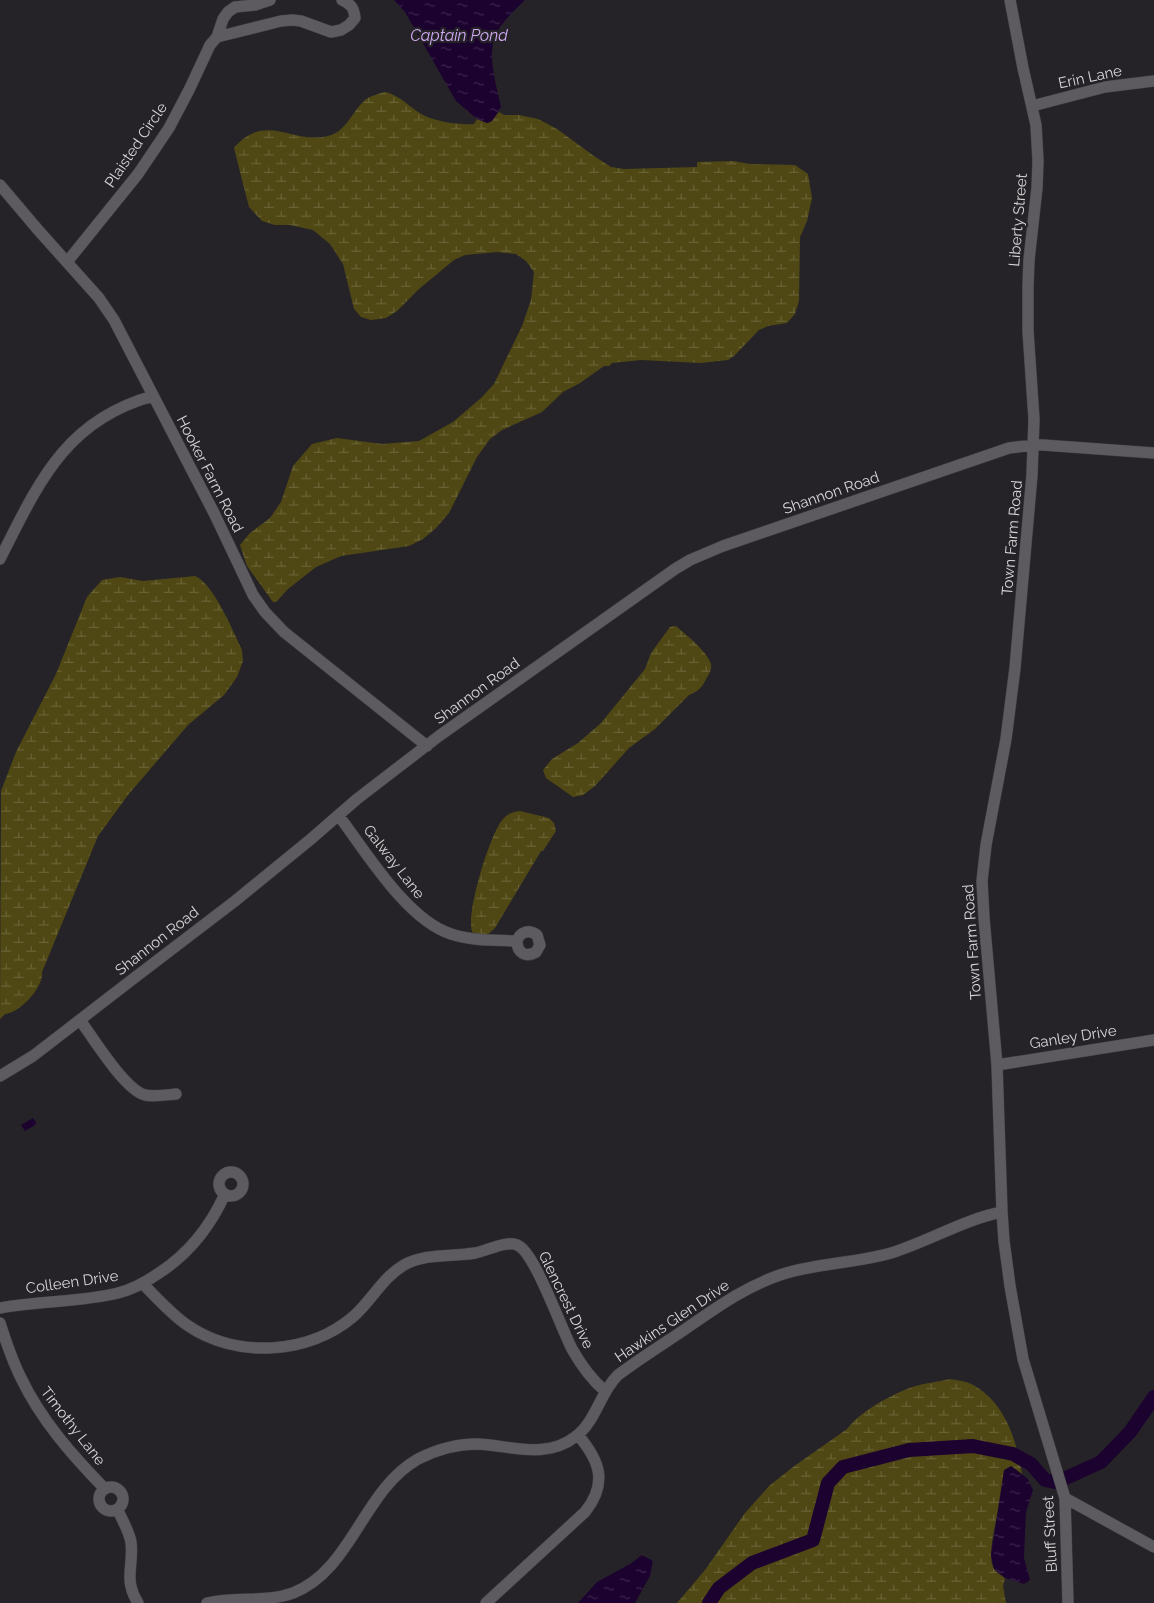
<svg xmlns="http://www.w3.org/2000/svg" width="1154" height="1603" viewBox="0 0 1154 1603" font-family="Raleway,sans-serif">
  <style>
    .wetland { fill: url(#wetland-marsh) }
    .water { fill: url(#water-ripples) }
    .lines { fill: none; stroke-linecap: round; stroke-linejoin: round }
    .river { stroke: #1c022f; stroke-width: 14 }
    .minor-casing { stroke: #424144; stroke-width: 12 }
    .minor { stroke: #5d5b5f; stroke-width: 11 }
    .labels { text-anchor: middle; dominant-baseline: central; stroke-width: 4.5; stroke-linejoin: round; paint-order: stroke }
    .street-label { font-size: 15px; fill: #d6d5d7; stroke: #252327 }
    .water-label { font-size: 16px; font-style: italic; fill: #d1abf6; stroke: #252327 }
  </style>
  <defs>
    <pattern id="wetland-marsh" width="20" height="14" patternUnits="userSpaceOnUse" patternTransform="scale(1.25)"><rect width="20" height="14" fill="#504814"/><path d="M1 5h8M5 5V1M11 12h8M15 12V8" fill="none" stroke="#686235"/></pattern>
    <pattern id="water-ripples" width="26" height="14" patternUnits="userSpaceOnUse" patternTransform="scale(1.25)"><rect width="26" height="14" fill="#1c022f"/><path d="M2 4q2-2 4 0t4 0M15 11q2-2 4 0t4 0" fill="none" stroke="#3c264c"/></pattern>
  </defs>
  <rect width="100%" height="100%" fill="#252327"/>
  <path class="wetland" d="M385 92C400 95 410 108 423 115 437 122 459 125 474 124L477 119 488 123 492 121 499 112 504 115H519L538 119 557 129 594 156 611 167 624 169 697 167V162L733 161 750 164 795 165 808 174 812 198 807 221 800 237 799 301 795 314 787 323 768 326 759 330 734 356 728 360 701 363 641 360 612 363 609 366H604L580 383 563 392 542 412 502 430 490 439 477 457 449 513 436 528 423 539 409 546 341 556 316 567 288 589 276 602H273L247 566 240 545 250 533 270 518 281 502 293 466 312 444 337 438 382 444 419 441 453 422 481 398 494 384 522 326 531 300 534 272 526 261 516 254 497 252 465 255 454 260 419 289 397 311 386 318 371 320 361 317 354 309 343 264 330 244 313 230 290 225H275L262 221 249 207 234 148C266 111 292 145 328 136 346 132 352 112 364 101 369 96 378 94 385 92Z
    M195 576C213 583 233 631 242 650L243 661 237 677 224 695 188 725 128 795 98 836 42 972C44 987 20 1013 5 1014L0 1019 1 791 16 752 56 674 87 597 102 580 120 577 143 581Z
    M676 626C686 635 707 651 711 664 712 669 709 675 706 679 703 687 697 692 689 695L655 729 629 748 595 786 583 795 573 797 546 778 543 770 552 759 578 743 601 723 645 669 651 653 670 627Z
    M520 811 549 818 554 823 556 831 543 851H541L495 928 485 937 476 938C474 936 473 933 472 931 466 912 490 834 503 819 508 813 513 812 520 811Z
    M950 1379C956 1380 964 1381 969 1383 1004 1399 1017 1440 1022 1474L1011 1466C1005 1488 985 1548 993 1567 995 1572 1001 1575 1005 1578L1003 1586 1006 1603H677L705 1570 745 1513 769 1486 793 1467 847 1429C862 1410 889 1396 912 1387 924 1383 938 1382 950 1379Z"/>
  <path class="water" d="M394 0H525C514 11 498 25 494 40 488 59 497 88 501 107L492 121 487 123 477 119 456 101 405 12Z
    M33 1118 37 1124 25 1131 21 1125Z
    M1011 1466 1028 1479 1033 1490 1026 1512 1024 1558 1030 1580 1024 1584 1005 1578 994 1569 991 1555 1004 1470Z
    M642 1555 653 1561 650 1576 635 1603H578L597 1582 630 1564Z"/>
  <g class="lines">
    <path class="river" d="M709 1603 719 1588 752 1563 813 1540 828 1483 843 1467 909 1450 973 1446 1013 1454 1031 1464 1045 1480 1055 1482 1066 1478 1101 1462 1130 1432 1154 1397"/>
    <defs>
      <path id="minor" d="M1010 0 1023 68 1036 125 1038 161 1037 188 1029 260 1028 286V331L1034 419 1032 475 1015 668 1006 739 986 845 982 881 984 918 997 1065 1002 1212 1004 1241 1010 1286 1023 1359 1065 1498 1068 1603
        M217 37 281 21 292 20 301 21 331 32 341 30 349 25 355 18C354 8 351 4 342 0
        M1032 106 1105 87 1154 81
        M0 185 39 231 99 298 114 320 214 513 253 595 265 612 284 632 427 746
        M67 262 138 174 169 128 189 90 210 45 217 37 223 19 228 12 235 7 255 5 270 0
        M0 559C38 484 65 420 153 396
        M339 816C366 852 407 920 451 934 472 941 495 940 517 941 517 953 526 958 536 952L540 945 537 935C528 929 520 932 517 941
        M80 1020C93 1038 125 1090 145 1095 155 1097 166 1095 176 1094
        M997 1065 1154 1040
        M0 1076 33 1056 129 982 235 901 311 839 357 799 439 736 675 569 690 560 723 546 1009 448 1033 445H1043L1154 453
        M219 1184a12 12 0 1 1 24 0a12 12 0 1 1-24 0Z
        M143 1284C157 1298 171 1314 187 1325 236 1359 309 1355 354 1316 372 1300 383 1277 404 1265 426 1253 451 1257 475 1253 487 1251 508 1239 519 1246 536 1256 561 1328 572 1349 581 1365 592 1380 605 1391
        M0 1308C39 1301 81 1302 118 1293 134 1289 146 1282 159 1273 190 1253 210 1227 225 1194
        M0 1323C6 1342 12 1360 21 1378 41 1420 72 1455 105 1489
        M99 1499a12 12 0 1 1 24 0a12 12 0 1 1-24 0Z
        M1065 1498 1154 1547
        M118 1510C122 1520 129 1531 131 1542 134 1566 123 1579 138 1603
        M207 1603C236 1596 266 1603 293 1593 352 1570 363 1490 418 1459 436 1450 456 1444 476 1444 510 1445 545 1460 575 1437 596 1422 600 1392 618 1375 638 1360 660 1346 681 1332 713 1310 745 1286 783 1274 818 1263 856 1263 891 1253 927 1242 965 1219 1002 1212
        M486 1603 585 1512C608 1483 600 1461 578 1435"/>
    </defs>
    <use href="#minor" class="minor-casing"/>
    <use href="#minor" class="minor"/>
  </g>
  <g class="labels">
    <g class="street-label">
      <text transform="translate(1090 77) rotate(-12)">Erin Lane</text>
      <text transform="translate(136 145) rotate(-56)">Plaisted Circle</text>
      <text transform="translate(1018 220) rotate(-85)">Liberty Street</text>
      <text transform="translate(210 474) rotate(63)">Hooker Farm Road</text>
      <text transform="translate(831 493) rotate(-19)">Shannon Road</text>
      <text transform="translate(1012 538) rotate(-85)">Town Farm Road</text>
      <text transform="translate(477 691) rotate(-36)">Shannon Road</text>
      <text transform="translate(394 862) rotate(52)">Galway Lane</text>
      <text transform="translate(157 941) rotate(-38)">Shannon Road</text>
      <text transform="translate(972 942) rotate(-94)">Town Farm Road</text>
      <text transform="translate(1073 1037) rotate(-9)">Ganley Drive</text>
      <text transform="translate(72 1282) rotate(-8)">Colleen Drive</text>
      <text transform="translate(566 1300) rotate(64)">Glencrest Drive</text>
      <text transform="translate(672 1321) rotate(-34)">Hawkins Glen Drive</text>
      <text transform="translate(73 1426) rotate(52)">Timothy Lane</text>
      <text transform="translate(1050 1534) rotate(-93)">Bluff Street</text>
    </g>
    <g class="water-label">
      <text x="459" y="35">Captain Pond</text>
    </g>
  </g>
</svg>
